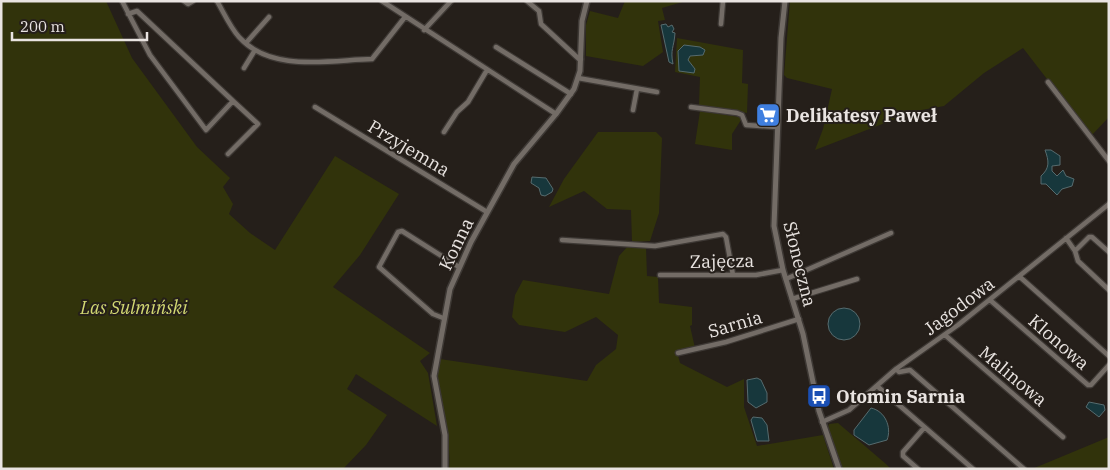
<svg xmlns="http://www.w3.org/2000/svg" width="1110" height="470" viewBox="0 0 1110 470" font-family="'IBM Plex Serif',serif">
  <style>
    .green { fill: #31330b }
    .water { fill: #17373c; stroke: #566b6e }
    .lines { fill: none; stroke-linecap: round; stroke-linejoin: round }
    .minor-casing { stroke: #3e3935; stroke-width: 7 }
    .tertiary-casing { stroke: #3e3935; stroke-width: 8 }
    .minor { stroke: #736c66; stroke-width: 4.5 }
    .tertiary { stroke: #736c66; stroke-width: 5 }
    .labels { text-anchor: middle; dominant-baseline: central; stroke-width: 4; stroke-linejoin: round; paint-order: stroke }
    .poi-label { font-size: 18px; font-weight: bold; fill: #e9e4e1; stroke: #251f1a; text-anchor: start }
    .street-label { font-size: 18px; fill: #e9e4e1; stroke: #251f1a }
    .park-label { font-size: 18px; font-style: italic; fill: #d2d872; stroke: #251f1a }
  </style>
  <rect width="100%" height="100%" fill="#251f1a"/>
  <path class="green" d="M1 1H106L132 58 197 147 230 178 223 187 233 204 229 214 250 233 275 250 335 156 399 194 360 255 333 287 430 353 420 361 428 373 437 426 356 374 347 389 387 415 366 445 343 469H1Z
    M625 1H686L662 8 665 20 658 21 663 52 643 66 586 56V25L590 11 618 18Z
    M790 1H1109V117L1091 136 1023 48 984 73 944 106 916 111 815 150 823 129 832 89 787 78 784 75Z
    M677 38 743 50 742 83 748 84 747 113 699 105 700 77 675 72Z
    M700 111 739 117 741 120 732 134V150L695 144Z
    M598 132H656L662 138 659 213 650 241 632 242 631 210 607 209 584 191 549 207 564 179Z
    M628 246 646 248 647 276 658 277 659 303 692 307V325L690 326 695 348 677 352 680 363 727 387 744 379V407L757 446 823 435 834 469H449C452 439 440 412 437 383 436 375 438 367 440 359L587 381 596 365 616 349 618 335 596 317 565 332 519 325 512 317 515 295 523 280 609 294 619 256Z
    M838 423 886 464 891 469H843L828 427 829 424Z
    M1109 437V469H1032Z"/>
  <path class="water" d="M666 24 668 27 672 25 674 29 672 32 675 33C674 48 670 49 673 64L669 62 661 25Z
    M684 45 700 47 705 50 703 55 690 56 688 60 695 69 694 73 679 71 678 51Z
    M1045 150H1051L1060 156V165L1052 166V171L1057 176 1063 170 1066 176 1074 179 1072 186 1062 189 1057 195 1046 184H1041V176C1050 168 1049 161 1045 150Z
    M532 177 546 178 553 189 552 192 545 196 541 195 539 188 531 183Z
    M828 324a16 16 0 1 1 32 0a16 16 0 1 1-32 0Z
    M757 378 761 380 767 393V402L756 408 748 402 747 380Z
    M1089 402 1104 405 1105 410 1099 417 1086 407Z
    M871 408C885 411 892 427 887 440L869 445 854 435V430Z
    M753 417 762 418 767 425 769 441H757L751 420Z"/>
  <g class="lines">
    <defs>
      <path id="minor" d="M122 1 150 55 206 130 233 101 137 11 128 14
        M184 1 188 4 193 1
        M217 1C224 13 230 27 239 37 271 73 330 60 372 59L405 17
        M382 1 556 114
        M527 1 539 11 541 24 579 59H581
        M721 24 723 1
        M424 30 451 1
        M246 43 269 17
        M496 47 571 94
        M244 68 255 50
        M578 78 657 92
        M1048 82 1109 161
        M315 107 487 212
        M691 107 737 113 742 115 746 125 777 127
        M633 110 637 89
        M444 132 457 112 468 102 487 70
        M228 154 258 124 233 101
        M1066 238 1075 251 1078 261 1109 290
        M562 240 655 246 723 234 726 237 733 275
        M1075 251 1089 237H1092L1109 252
        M660 275H756L783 270
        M1020 277 1109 356
        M786 279 891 233
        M792 299 857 279
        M990 300 1088 385H1091L1109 365
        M443 318 433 314 379 267 398 232 402 231 459 267
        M945 335 1063 437
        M678 353 726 342 799 319
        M896 369 899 372 910 370 1024 469
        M877 386 973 469
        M822 422 849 410 896 369 958 325 1109 204
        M918 469 903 456V452L924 428"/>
      <path id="tertiary" d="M785 1 781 38 774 226 783 270 803 334 819 411 839 469
        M445 469V435L434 376 450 289 471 242 514 164 556 114 574 89 580 71 582 21 587 1"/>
    </defs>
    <use href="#minor" class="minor-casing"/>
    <use href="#tertiary" class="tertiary-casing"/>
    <use href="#minor" class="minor"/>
    <use href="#tertiary" class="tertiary"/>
  </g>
  <defs>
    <symbol id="supermarket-square" viewBox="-11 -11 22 22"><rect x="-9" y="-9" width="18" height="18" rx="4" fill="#3f7fe0" stroke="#251f1a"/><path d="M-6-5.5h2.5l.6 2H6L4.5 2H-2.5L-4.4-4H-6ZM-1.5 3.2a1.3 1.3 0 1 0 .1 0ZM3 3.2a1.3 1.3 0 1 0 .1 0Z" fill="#fff"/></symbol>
    <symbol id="bus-square" viewBox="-11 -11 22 22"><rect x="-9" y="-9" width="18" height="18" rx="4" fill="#1a4fb4" stroke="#251f1a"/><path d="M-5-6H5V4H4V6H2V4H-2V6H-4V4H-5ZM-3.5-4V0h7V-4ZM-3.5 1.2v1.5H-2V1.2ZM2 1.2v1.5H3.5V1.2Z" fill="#fff"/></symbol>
  </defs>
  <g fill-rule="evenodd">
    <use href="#supermarket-square" x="754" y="101" width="28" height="28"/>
    <use href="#bus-square" x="805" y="382" width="28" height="28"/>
  </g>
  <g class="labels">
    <g class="poi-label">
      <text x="786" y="115">Delikatesy Paweł</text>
      <text x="836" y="396">Otomin Sarnia</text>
    </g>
    <g class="street-label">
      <text transform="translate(409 148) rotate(31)">Przyjemna</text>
      <text transform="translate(456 244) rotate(-64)">Konna</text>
      <text transform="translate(722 261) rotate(-1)">Zajęcza</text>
      <text transform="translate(800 264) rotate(76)">Słoneczna</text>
      <text transform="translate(959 306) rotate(-37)">Jagodowa</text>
      <text transform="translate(735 324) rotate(-16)">Sarnia</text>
      <text transform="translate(1059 342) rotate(41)">Klonowa</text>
      <text transform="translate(1013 376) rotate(40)">Malinowa</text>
    </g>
    <g class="park-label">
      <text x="134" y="307">Las Sulmiński</text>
    </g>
  </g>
  <rect width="1110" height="470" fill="none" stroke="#e9e4e1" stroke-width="5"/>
  <path d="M12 32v8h135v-8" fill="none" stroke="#e9e4e1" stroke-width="2.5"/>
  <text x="20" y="32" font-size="15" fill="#e9e4e1" stroke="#251f1a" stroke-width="4" paint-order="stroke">200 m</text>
</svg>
